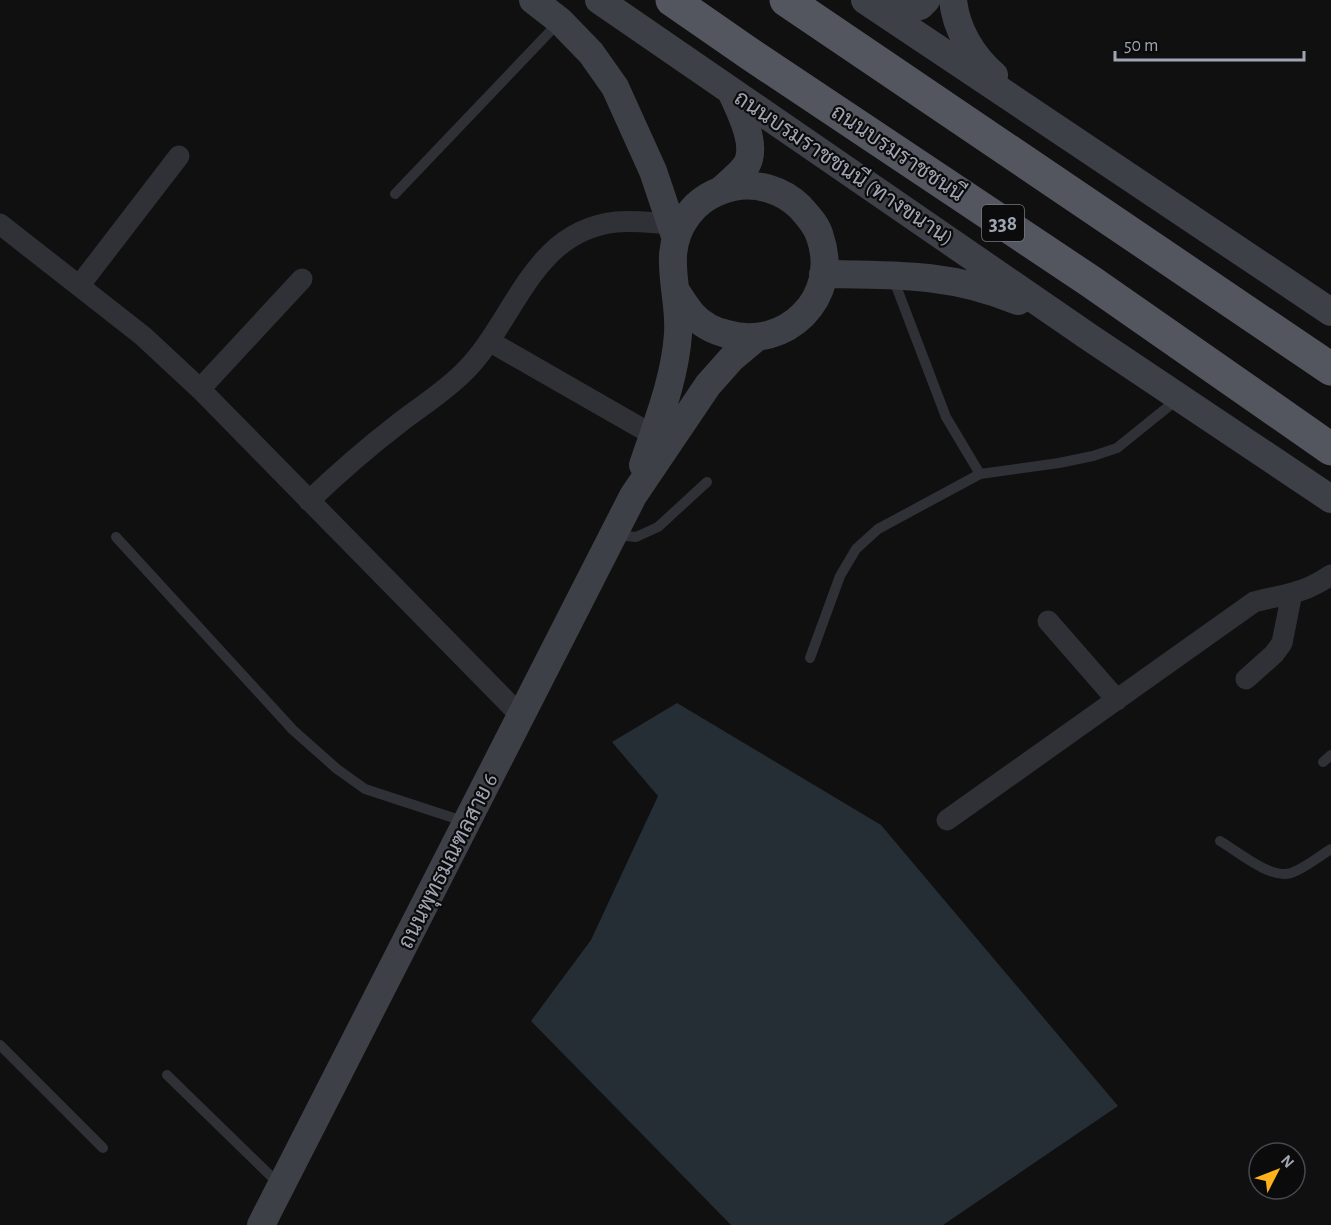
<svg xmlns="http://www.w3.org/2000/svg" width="1331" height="1225" viewBox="0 0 1331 1225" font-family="'Alegreya Sans',Sarabun,sans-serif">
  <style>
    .water { fill: #252e35 }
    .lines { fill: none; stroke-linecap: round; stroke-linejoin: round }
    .service { stroke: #303136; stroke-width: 10 }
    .minor { stroke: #303136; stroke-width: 21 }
    .secondary { stroke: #3e4047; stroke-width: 28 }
    .trunk { stroke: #54565f; stroke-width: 33 }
    .labels { text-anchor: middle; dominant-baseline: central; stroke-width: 4.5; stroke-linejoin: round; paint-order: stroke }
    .shield { fill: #0b0b0c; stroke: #737781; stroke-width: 1.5 }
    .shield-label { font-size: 21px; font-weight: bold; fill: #9fa5b3 }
    .street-label { font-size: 22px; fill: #9fa5b3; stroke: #0b0b0c }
  </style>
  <rect width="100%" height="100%" fill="#101011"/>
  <path class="water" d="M677 703 881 825 1118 1106 943 1225H731L531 1021 591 940 658 796 612 742Z"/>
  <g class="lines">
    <path class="service" d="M395 194 560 21
      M893 278 946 417 980 474
      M616 535 636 537 658 527 707 482
      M116 537 293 730 337 769 365 789 466 822
      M810 658 840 576 856 549 878 529 980 474 1059 463 1093 456 1117 448 1179 398
      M1323 762 1331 755
      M1220 841C1237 851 1271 880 1291 873 1305 868 1318 857 1331 849
      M0 1045 103 1148
      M167 1075 280 1185"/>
    <path class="minor" d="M0 224 143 336 200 389 521 716
      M79 286 179 156
      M489 341 653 435
      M200 389 302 279
      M309 501C338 473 367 448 398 424 421 406 446 391 466 370 516 319 532 231 616 222 634 220 653 223 671 224
      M1048 621 1117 700
      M1246 679 1274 654 1282 643 1292 593
      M947 820 1254 602C1267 598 1279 597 1292 593 1306 590 1319 583 1331 575"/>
    <path class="secondary" d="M533 0 560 21 591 53 615 87 653 171 675 236
      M599 0 1089 337 1331 499
      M865 0 1331 312
      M953 0C956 29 972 56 994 75
      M885 13 920 6 926 0
      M721 190C729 183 739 175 745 167 760 147 739 110 731 91
      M823 274C894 275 951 273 1018 301
      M643 465C657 423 675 379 678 334 681 291 659 253 688 215 699 200 715 191 733 187 756 182 783 190 800 207 808 216 817 225 820 237 841 297 786 351 727 334 714 331 701 324 692 314 686 307 681 299 676 291
      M261 1225 633 496 708 385 732 358 757 337"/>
    <path class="trunk" d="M672 0 750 54 1090 281 1331 449
      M786 0 1331 369"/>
  </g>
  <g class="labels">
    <rect class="shield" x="982" y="205" width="42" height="36" rx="4.5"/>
    <g class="shield-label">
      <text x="1003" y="223">338</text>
    </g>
    <g class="street-label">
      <text transform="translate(898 153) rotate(34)">ถนนบรมราชชนนี</text>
      <text transform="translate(844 168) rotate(34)">ถนนบรมราชชนนี (ทางขนาน)</text>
      <text transform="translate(448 861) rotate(-63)">ถนนพุทธมณฑลสาย 6</text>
    </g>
  </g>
  <g transform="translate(1277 1171) rotate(48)"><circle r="28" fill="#0b0b0c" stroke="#46494f" stroke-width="1.5"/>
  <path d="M0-4.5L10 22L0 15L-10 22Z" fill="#ffb21a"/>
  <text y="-9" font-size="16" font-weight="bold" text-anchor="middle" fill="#9fa5b3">N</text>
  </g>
  <path d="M1115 51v9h189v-9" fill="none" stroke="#9fa5b3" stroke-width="3"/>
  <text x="1124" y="51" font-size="18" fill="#9fa5b3" stroke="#0b0b0c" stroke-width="4.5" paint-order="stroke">50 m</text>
</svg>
